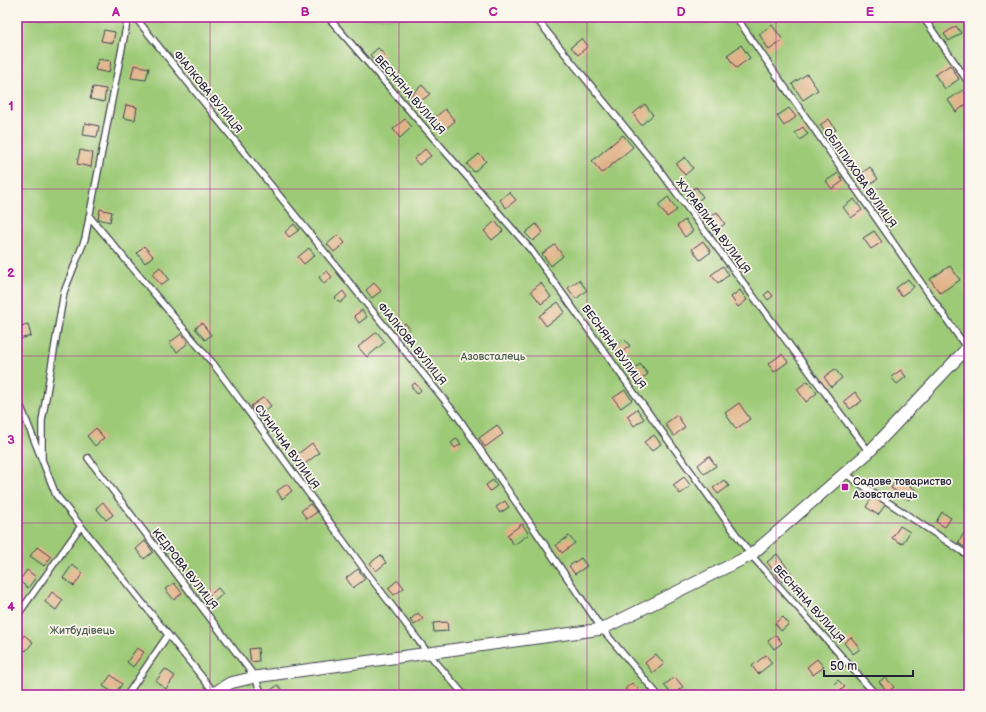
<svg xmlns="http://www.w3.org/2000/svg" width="986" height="712" viewBox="0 0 986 712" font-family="'Balsamiq Sans',sans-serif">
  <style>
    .green { fill: #9dca77; stroke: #607659 }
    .building { fill: #e1b289 }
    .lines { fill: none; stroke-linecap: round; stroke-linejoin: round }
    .service-casing { stroke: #414051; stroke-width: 8 }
    .minor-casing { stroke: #414051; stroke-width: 13 }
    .service { stroke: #fff; stroke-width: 5.5 }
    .minor { stroke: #fff; stroke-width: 11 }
    .grid { fill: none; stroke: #b5179e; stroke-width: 1; stroke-opacity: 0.55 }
    .poi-dot { fill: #b5179e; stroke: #fbf7ec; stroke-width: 1.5 }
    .labels { text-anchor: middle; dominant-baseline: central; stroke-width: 3.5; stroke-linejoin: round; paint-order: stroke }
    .street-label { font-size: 11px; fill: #22223b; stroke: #fbf7ec }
    .park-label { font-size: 11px; fill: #4d5d50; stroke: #fbf7ec }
    .poi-label { font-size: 11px; fill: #22223b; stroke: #fbf7ec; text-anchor: start }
    .neatline { fill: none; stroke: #b5179e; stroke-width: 1.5 }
    .grid-label { font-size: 13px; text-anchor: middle; font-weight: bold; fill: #b5179e }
  </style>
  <rect width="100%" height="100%" fill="#fbf7ec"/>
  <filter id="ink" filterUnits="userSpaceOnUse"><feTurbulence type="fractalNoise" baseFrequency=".025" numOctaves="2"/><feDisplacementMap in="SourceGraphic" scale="8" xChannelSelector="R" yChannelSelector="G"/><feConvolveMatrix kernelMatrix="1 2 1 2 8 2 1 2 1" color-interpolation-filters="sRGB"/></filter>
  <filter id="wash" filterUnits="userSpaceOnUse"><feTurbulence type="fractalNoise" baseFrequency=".012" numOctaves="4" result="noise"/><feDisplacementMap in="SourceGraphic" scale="16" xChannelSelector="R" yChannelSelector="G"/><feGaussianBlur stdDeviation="0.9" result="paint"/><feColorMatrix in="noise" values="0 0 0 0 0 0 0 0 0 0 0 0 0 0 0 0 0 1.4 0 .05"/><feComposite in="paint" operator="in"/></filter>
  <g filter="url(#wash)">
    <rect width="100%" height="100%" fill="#f2e7cd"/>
    <path class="green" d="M17 17H969V695H17Z"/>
    <g id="blocks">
      <path class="building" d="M772 25 783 40 769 50 759 34Z
        M956 26 961 33 949 41 944 34Z
        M104 30 115 32 113 43 101 41Z
        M582 38 588 46 578 55 571 47Z
        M741 45 750 58 736 68 727 55Z
        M378 48 385 55 376 63 370 55Z
        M98 59 111 61 109 73 95 70Z
        M134 65 149 68 146 80 131 78Z
        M950 65 959 79 945 89 935 75Z
        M807 74 818 90 803 100 792 84Z
        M422 85 430 94 417 104 410 96Z
        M93 87 106 89 104 102 90 99Z
        M963 90 969 99V102L956 112 948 100Z
        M645 104 653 115 641 125 633 114Z
        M126 105 137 107 135 120 123 118Z
        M789 108 796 117 784 126 777 116Z
        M445 109 455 121 443 131 433 119Z
        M405 119 412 127 400 138 393 129Z
        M829 119 836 130 828 136 820 125Z
        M85 123 99 126 97 137 83 135Z
        M803 127 808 134 800 140 795 133Z
        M623 135 633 147 602 173 592 161Z
        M425 149 431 156 419 165 414 159Z
        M80 150 93 153 91 167 77 164Z
        M479 154 486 161 474 172 467 164Z
        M685 157 693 168 685 175 676 164Z
        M870 167 878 179 866 187 858 176Z
        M838 173 843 181 832 189 826 181Z
        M696 187 703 197 696 202 688 192Z
        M509 192 516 200 506 208 500 200Z
        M668 197 677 210 667 217 658 205Z
        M854 199 862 210 851 218 843 207Z
        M100 209 112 212 110 222 98 219Z
        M717 212 725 224 716 230 708 219Z
        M685 220 693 231 685 237 677 226Z
        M495 221 503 231 492 240 484 231Z
        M294 224 299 230 289 237 285 232Z
        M536 224 543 232 533 241 525 233Z
        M874 231 882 242 871 249 863 238Z
        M338 235 345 243 334 252 327 244Z
        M703 241 711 252 700 260 692 249Z
        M555 245 563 256 551 266 542 254Z
        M144 246 153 256 145 263 137 253Z
        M309 248 315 255 304 264 298 257Z
        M723 266 729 275 718 283 711 275Z
        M950 266 960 280 940 293 930 279Z
        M160 267 169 279 161 285 152 274Z
        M327 271 332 277 324 284 319 277Z
        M908 279 914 287 901 296 896 288Z
        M579 280 587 290 576 299 568 288Z
        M374 283 381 291 372 298 366 290Z
        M541 283 551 297 541 304 531 291Z
        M740 290 747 300 738 307 731 297Z
        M343 291 347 297 340 303 335 298Z
        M769 291 773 296 768 300 764 295Z
        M558 302 565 312 546 326 539 316Z
        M362 310 367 317 359 323 354 316Z
        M202 323 211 335 205 340 195 328Z
        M405 323 410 329 403 335 398 329Z
        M28 324 31 336 19 339 17 327Z
        M377 332 385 342 367 357 358 347Z
        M181 334 188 343 177 352 169 343Z
        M624 339 630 346 619 354 614 347Z
        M782 354 788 362 774 372 768 364Z
        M640 364 648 374 638 382 631 372Z
        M835 369 842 378 831 387 824 377Z
        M901 370 906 377 897 384 891 377Z
        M969 373V385L963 380Z
        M808 381 817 393 806 402 797 389Z
        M415 383 421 390 417 394 411 386Z
        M625 390 632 400 621 408 613 398Z
        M855 392 862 401 850 409 844 401Z
        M264 397 271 406 258 416 251 406Z
        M739 403 750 419 736 429 725 413Z
        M637 409 644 419 634 426 627 416Z
        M677 415 685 427 674 436 665 424Z
        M497 425 503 434 485 447 479 438Z
        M96 428 104 438 95 446 87 436Z
        M654 435 661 444 652 451 644 442Z
        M457 438 461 444 455 448 451 443Z
        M312 443 319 453 301 467 294 457Z
        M709 456 716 466 704 474 698 465Z
        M684 477 691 486 680 494 673 485Z
        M898 478 916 490 909 500 891 488Z
        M493 480 497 486 490 491 486 485Z
        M724 480 729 486 718 494 713 488Z
        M287 484 292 491 282 499 277 491Z
        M873 495 886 504 878 515 866 507Z
        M505 501 509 507 500 513 496 507Z
        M103 502 113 515 106 520 96 508Z
        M310 504 317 512 307 519 301 511Z
        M942 512 951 518 945 527 936 522Z
        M522 524 529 534 514 545 507 535Z
        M900 526 910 532 902 544 892 538Z
        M964 533 969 537V544L966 548 958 543Z
        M569 536 575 543 562 553 556 545Z
        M145 541 153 552 144 559 136 549Z
        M37 547 51 557 44 566 30 556Z
        M777 554 792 574 782 582 767 562Z
        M381 555 386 563 376 571 370 563Z
        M581 558 587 566 575 574 569 566Z
        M72 565 83 573 74 586 63 578Z
        M358 569 365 579 353 588 346 578Z
        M27 570 36 577 28 588 19 581Z
        M398 580 404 588 394 595 388 588Z
        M174 583 182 593 174 600 165 589Z
        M218 588 223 594 211 604 206 598Z
        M52 592 63 600 56 610 45 602Z
        M17 594 23 598 17 606Z
        M418 613 423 619 414 625 410 620Z
        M783 617 789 624 781 631 775 623Z
        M447 622 448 631 434 632 433 623Z
        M24 635 33 642 26 651 17 645Z
        M776 635 782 643 774 649 768 641Z
        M851 637 860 649 853 654 844 643Z
        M137 648 144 652 133 667 127 662Z
        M258 648 259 661 251 662 249 649Z
        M656 654 664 664 653 673 645 663Z
        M766 655 772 663 758 674 752 666Z
        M817 659 824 667 813 675 807 667Z
        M165 669 175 676 166 689 156 681Z
        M111 675 122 684 115 694 103 686Z
        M675 677 683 687 672 695 664 685Z
        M885 677 894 687 888 692 879 682Z
        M838 680 845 687 834 695 829 689Z
        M632 683 639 690 634 695H631L625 689Z
        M278 685 286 695H269L267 693Z"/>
    </g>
  </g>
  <g filter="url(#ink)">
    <use href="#blocks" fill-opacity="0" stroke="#414051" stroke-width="1"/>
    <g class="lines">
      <defs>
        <path id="service" d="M135 17 458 417 602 629 658 695
          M328 17 531 250 751 555 876 695
          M535 17 655 164 869 452
          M736 17 968 350
          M923 17 969 83
          M89 216 215 366 367 573 428 653 464 695
          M17 397 56 495 214 692
          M88 458 255 677 262 695
          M42 460V421L64 292 85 239 128 17
          M844 473 969 556
          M17 616 81 526
          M127 695 168 635"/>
        <path id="minor" d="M211 695 230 683 255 677 602 629 751 555 869 452 969 346"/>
      </defs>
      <use href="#service" class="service-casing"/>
      <use href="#minor" class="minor-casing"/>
      <use href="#service" class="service"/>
      <use href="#minor" class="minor"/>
    </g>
  </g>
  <path class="grid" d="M210 17V695M399 17V695M587 17V695M776 17V695M17 189H969M17 356H969M17 523H969"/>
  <rect class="poi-dot" x="841" y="483" width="8" height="8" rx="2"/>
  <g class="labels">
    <g class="street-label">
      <text transform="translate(208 92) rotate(51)">ФІАЛКОВА ВУЛИЦЯ</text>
      <text transform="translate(410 95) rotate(49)">ВЕСНЯНА ВУЛИЦЯ</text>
      <text transform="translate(860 178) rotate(55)">ОБЛІПИХОВА ВУЛИЦЯ</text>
      <text transform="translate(713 226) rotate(53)">ЖУРАВЛИНА ВУЛИЦЯ</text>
      <text transform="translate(412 344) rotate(51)">ФІАЛКОВА ВУЛИЦЯ</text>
      <text transform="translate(614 347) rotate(54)">ВЕСНЯНА ВУЛИЦЯ</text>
      <text transform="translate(287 447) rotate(54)">СУНИЧНА ВУЛИЦЯ</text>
      <text transform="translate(185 569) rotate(52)">КЕДРОВА ВУЛИЦЯ</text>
      <text transform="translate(809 604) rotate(48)">ВЕСНЯНА ВУЛИЦЯ</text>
    </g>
    <g class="park-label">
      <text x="493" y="356">Азовсталець</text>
      <text x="82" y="630">Житбудівець</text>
    </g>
    <g class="poi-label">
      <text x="853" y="481">Садове товариство<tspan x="853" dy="13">Азовсталець</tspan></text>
    </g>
  </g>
  <rect width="986" height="712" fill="none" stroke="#fbf7ec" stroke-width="44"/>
  <path d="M824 670v6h89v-6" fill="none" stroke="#22223b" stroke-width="2"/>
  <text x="830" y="670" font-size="12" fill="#22223b" stroke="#fbf7ec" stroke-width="3" paint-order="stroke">50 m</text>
  <rect x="22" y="22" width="942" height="668" class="neatline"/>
  <g class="grid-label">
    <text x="116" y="16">A</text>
    <text x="305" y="16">B</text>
    <text x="493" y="16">C</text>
    <text x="681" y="16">D</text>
    <text x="870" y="16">E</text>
    <text x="11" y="110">1</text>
    <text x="11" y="277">2</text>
    <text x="11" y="444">3</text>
    <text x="11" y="611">4</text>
  </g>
</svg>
